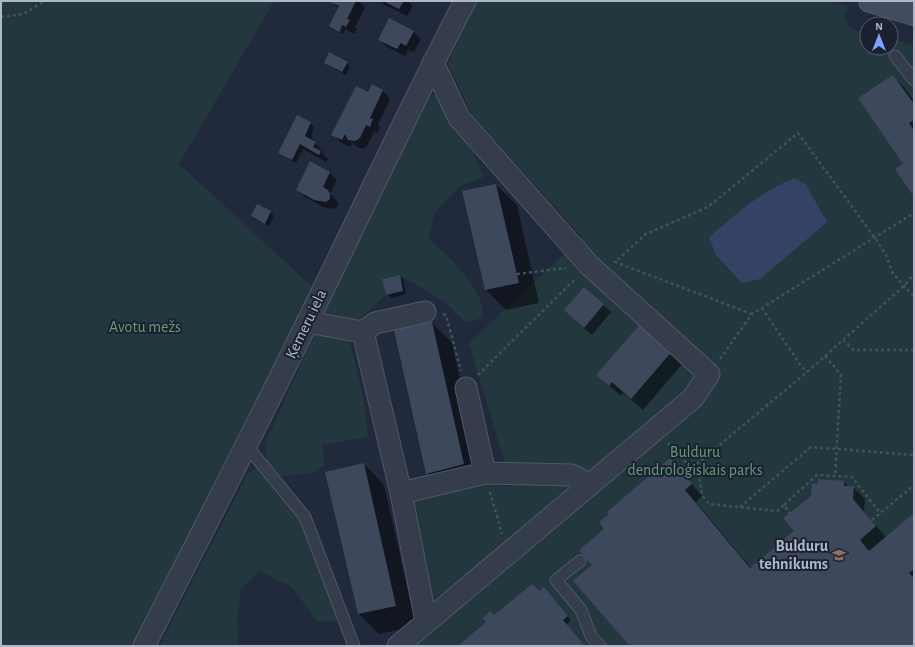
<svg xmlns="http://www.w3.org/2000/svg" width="915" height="647" viewBox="0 0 915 647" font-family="'Alegreya Sans',sans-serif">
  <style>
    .green { fill: #23383e }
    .water { fill: #344365 }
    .shadow { fill: #0007 }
    .building { fill: #3d485d }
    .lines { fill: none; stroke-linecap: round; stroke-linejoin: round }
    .lane-casing { stroke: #505768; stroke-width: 13 }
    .street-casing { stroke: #505768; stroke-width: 23 }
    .secondary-casing { stroke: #505768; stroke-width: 24 }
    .path { stroke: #3e5458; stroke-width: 2.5; stroke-dasharray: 3 3; stroke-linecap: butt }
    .lane { stroke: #353d4d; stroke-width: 11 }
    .street { stroke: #353d4d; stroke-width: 21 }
    .secondary { stroke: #434b60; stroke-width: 22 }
    .labels { text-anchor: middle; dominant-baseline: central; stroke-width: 4; stroke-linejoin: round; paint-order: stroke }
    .street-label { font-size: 16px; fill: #b0b7c9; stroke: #1a2232 }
    .park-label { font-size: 16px; fill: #669b77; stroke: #1a2232 }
    .poi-label { font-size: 16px; font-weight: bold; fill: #b0b7c9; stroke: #1a2232; text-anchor: end }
  </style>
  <rect width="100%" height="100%" fill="#212a3d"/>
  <path class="green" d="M1 1H274L179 164 321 295 144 646H1Z
    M475 1H828L848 6 844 19 852 29 867 33V48H891V39L914 45V646H391L494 552 429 603 407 500 476 484 512 487 469 343 582 237 472 115 448 64Z
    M426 95H438L455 126 475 156 483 177 460 186 435 212 428 238C447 256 475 280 482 305 483 309 482 314 482 318L465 322 446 303 400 275 383 278 386 295 373 307 356 321 350 342 364 402 368 437 322 445 325 465 313 473 280 476 267 461 265 444 319 324Z
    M263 466 305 517 343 617 333 621H317L292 587 260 571 241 589 237 622 239 646H159L248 473Z"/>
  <path class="water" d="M794 178 806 185 827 222 760 279 742 283 716 255 709 237C736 214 760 192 794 178Z"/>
  <path class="shadow" d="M332 1H359L365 7 355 27 357 29 354 34 345 29 343 34 340 33 343 27H340L338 32 330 26 339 9 332 2Z
    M381 1H408L413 6 407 16 385 5Z
    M413 31 421 39 414 52 408 50 405 56 387 47 379 39Z
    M325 62 347 63 350 67 346 75 329 66Z
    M893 76 904 87 914 101V195L905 164Z
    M372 86 383 91 390 99 378 125 380 128 377 133 374 132 367 146 363 149 357 147 352 143 350 147 340 142 333 134 368 93Z
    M310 123 314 127 311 137 315 141 314 142 323 151 322 153 328 159 326 162 303 149 296 163 283 156 280 152Z
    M330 173 337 180 330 194 338 202 337 207 334 209 323 207 305 197 297 189Z
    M496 185 517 205 539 303 506 310 486 290 464 192Z
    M270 212 274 216 269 226 255 219 252 216Z
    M399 276 403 279 406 294 391 298 387 294Z
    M585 289 611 312 592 335 573 318Z
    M432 323 452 343 484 485 447 493 427 473Z
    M642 323 685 361 643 410 623 393 621 396 597 375Z
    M670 459 702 496 696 502 751 568 795 531 812 496 819 485V481L844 482 849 487H853L865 499 864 512 887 538 914 514V646H631L594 566 605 529Z
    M364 464 384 485 416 626 379 634 359 614 327 472Z
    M548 592 571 620 566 625 584 646H459L494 617 539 593Z"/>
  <path class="building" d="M331 1H356L347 19 350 20 346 27 342 25 339 32 329 26 339 6 330 2Z
    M383 1H404L399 9Z
    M389 18 414 31 406 46 401 43 397 49 378 40Z
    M329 52 348 62 342 72 324 63Z
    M893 75 914 104V120L909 123 914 131V192L912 194 895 169 903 164 858 98Z
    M372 84 383 90 370 118 373 119 370 127 366 125 360 138 355 141 348 140 345 134 342 140 331 135 356 86 368 92Z
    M297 115 311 122 305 136 316 142 313 147 321 151 319 155 300 144 292 160 278 153Z
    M310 161 330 172 323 187 328 190 330 194V199L326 202 314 200 296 190Z
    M496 184 519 283 485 290 462 191Z
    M257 204 271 211 265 224 251 216Z
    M400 275 403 291 386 295 382 279Z
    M584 287 604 304 584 328 564 310Z
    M432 322 464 464 426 474 394 330Z
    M642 322 674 349 631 399 612 382 609 386 596 375Z
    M670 458 692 484 685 490 750 568 794 531 783 518 811 496 812 484H818V479L844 481V486H854L853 499 876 526 860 540 869 551 914 513V569L909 573 914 578V646H630L573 581 592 565 579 550 604 529 599 522 609 514 607 512Z
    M364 463 396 606 358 614 325 472Z
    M532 584 539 591 544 587 568 616 563 620 585 646H458L486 622 483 618 490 611 494 615Z"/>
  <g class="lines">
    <defs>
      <path id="lane" d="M895 56 914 80
        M246 445 305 517 354 646
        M580 561 556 580 581 610 591 636 600 646"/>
      <path id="street" d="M425 312 375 323 363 332 401 493 485 473 572 475 589 485
        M307 322 363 332
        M466 388 485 473
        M401 493 426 621
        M144 646C204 529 264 412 321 294 369 196 415 97 465 1
        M398 646 693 398 709 374 589 265 574 248 459 118 433 63"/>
      <path id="secondary" d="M870 1 914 14"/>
    </defs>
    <use href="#lane" class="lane-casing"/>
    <use href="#street" class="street-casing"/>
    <use href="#secondary" class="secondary-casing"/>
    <path class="path" d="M1 17 23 14 45 1
      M517 274 566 268
      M762 308 801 366 807 372
      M443 314 446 315 461 371
      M752 314 615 262 646 234 708 207 798 133 875 238 886 255 892 272 914 297
      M843 340 854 350H914
      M825 356 841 375 835 476
      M720 359 752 314 914 213
      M478 375 576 278
      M668 443 699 476 702 495 709 504 777 511 784 505 790 513
      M692 468 807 372 904 286 914 274
      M490 492 502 534
      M784 505 817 475 852 477 880 513
      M740 507 811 447 914 455
      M872 520 914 485
      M1 645 2 646"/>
    <use href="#lane" class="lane"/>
    <use href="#street" class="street"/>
    <use href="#secondary" class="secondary"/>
  </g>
  <defs>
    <symbol id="school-bare" viewBox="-9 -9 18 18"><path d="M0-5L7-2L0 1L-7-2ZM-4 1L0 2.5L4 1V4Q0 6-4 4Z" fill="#8d6e63" stroke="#1a2232" stroke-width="2.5" paint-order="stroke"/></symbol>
  </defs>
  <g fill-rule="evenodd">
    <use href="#school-bare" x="829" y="545" width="20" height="20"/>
  </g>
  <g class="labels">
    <g class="street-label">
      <text transform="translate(306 324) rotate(-64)">Ķemeru iela</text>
    </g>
    <g class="park-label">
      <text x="145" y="327">Avotu mežs</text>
      <text x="695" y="452">Bulduru<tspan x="695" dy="18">dendroloģiskais parks</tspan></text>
    </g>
    <g class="poi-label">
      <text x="828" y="546">Bulduru<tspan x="828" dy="18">tehnikums</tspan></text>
    </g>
  </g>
  <rect width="915" height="647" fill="none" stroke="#b0b7c9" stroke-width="4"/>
  <g transform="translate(879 36)"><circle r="19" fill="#1a2232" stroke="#565e6e"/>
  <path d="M0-3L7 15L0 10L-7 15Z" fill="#7fa4ff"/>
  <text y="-6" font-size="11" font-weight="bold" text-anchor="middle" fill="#b0b7c9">N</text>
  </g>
</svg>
